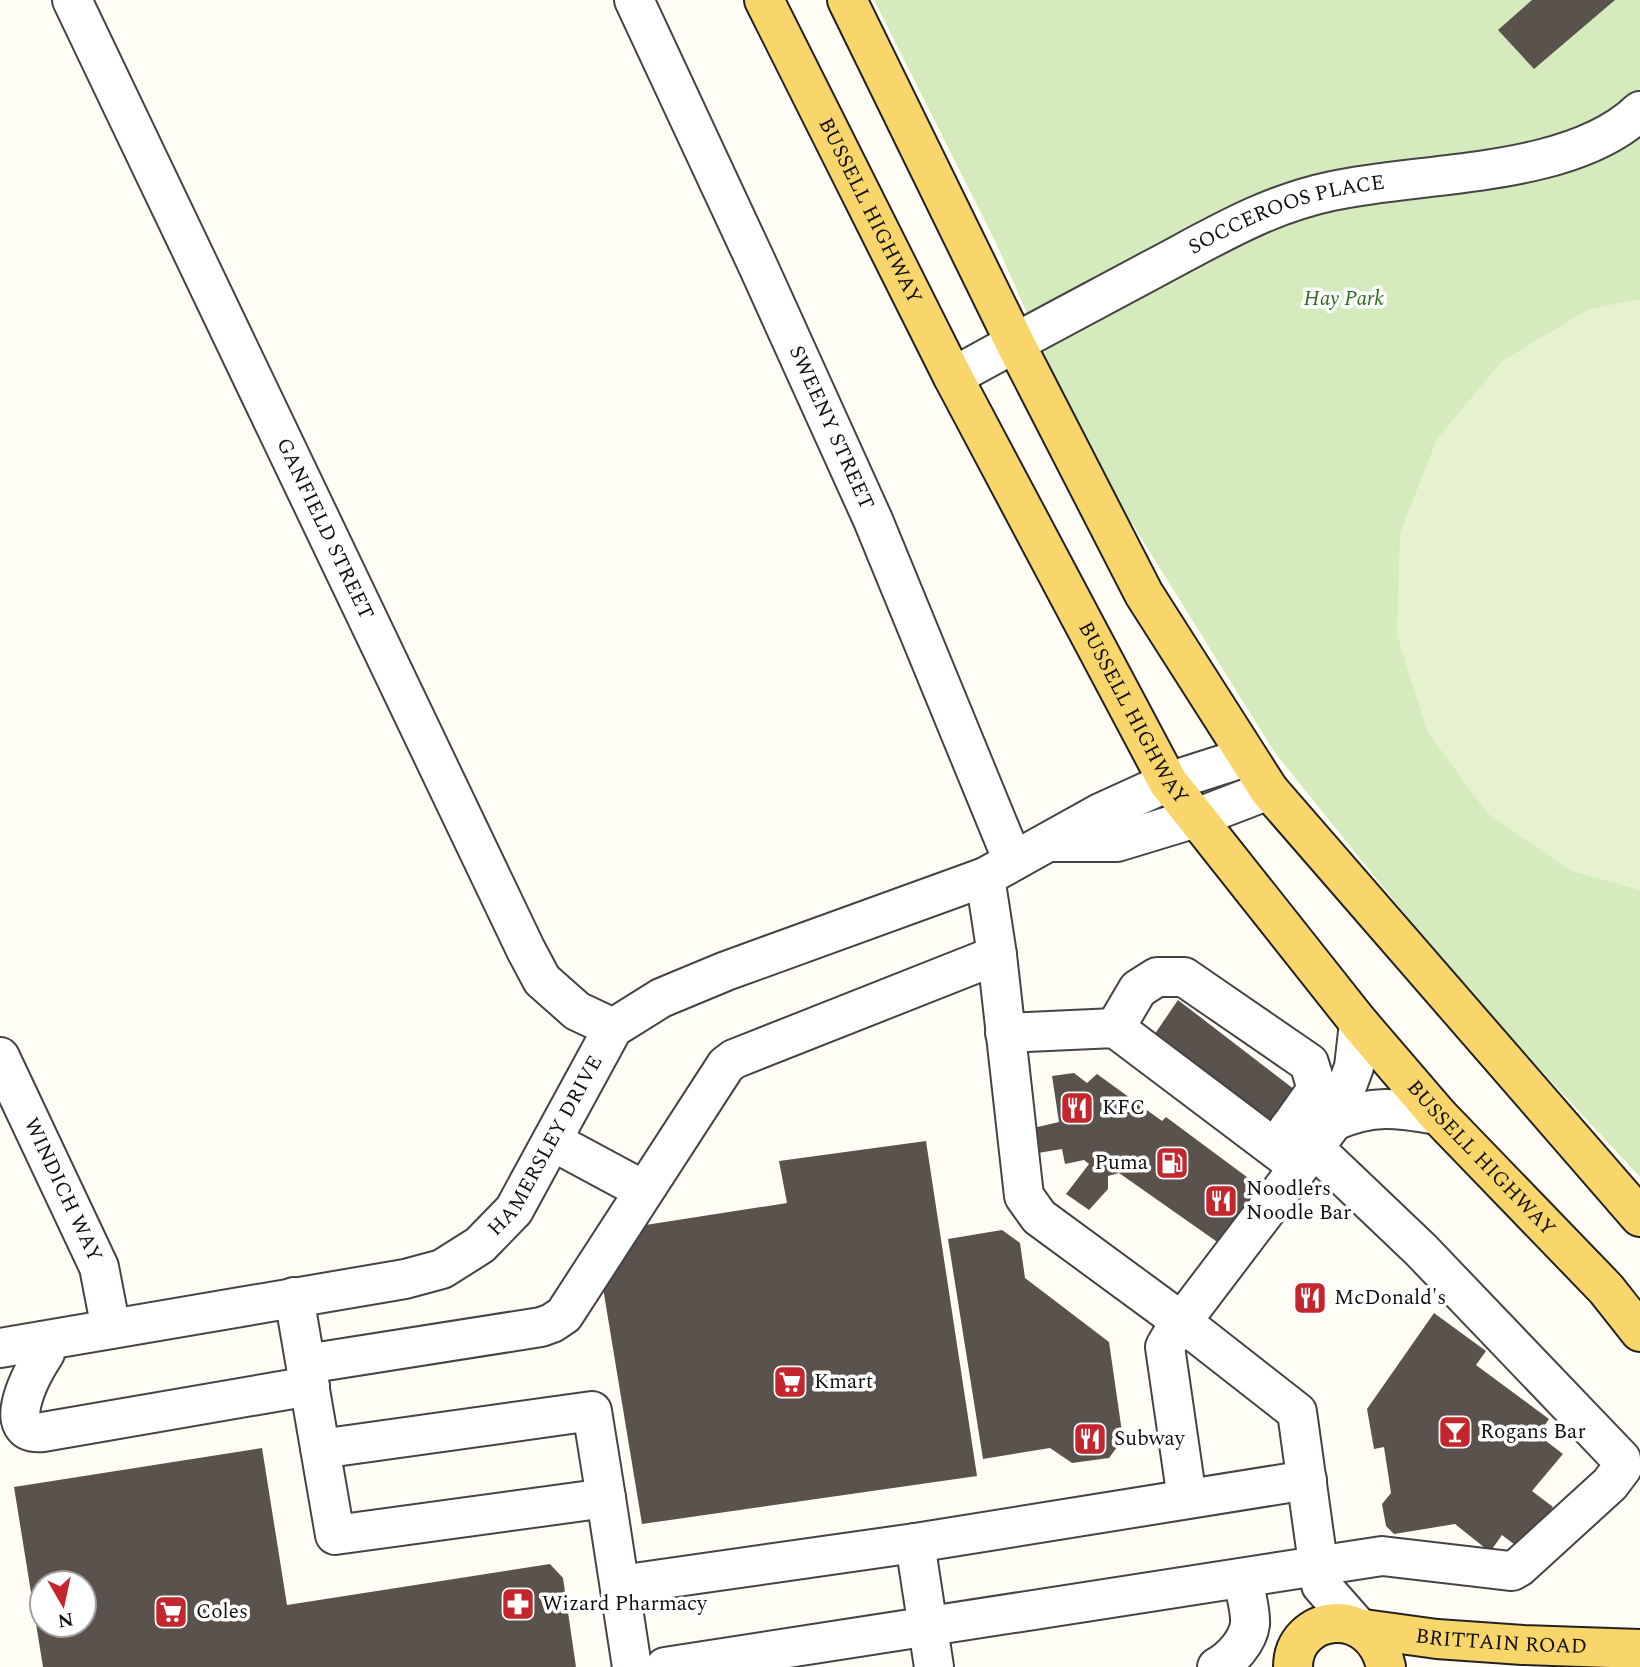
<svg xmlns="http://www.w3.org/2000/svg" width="1640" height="1667" viewBox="0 0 1640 1667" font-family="Spectral,serif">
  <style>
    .green { fill: #d5ebbd }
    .pitch { fill: #e6f2cf }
    .building { fill: #5a524d; fill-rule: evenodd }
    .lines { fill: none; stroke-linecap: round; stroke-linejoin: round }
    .minor-casing { stroke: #444; stroke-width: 42 }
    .major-casing { stroke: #222; stroke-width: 42 }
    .minor { stroke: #fff; stroke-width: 38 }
    .major { stroke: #f9d66b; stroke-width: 38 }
    .labels { text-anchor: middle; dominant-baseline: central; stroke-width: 7; stroke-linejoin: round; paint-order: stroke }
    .street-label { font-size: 21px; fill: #111; stroke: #fff }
    .park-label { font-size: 21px; font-style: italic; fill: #2f6b1f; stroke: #fff }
    .poi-label { font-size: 21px; fill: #111; stroke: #fff; text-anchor: start }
  </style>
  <rect width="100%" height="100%" fill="#fffdf5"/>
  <path class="green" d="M874 0H1640V1177L1467 991 1275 753 1090 456 996 243Z"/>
  <path class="pitch" d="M1640 299V890L1571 871 1487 813 1427 731 1397 635 1400 533 1437 439 1502 361 1589 309Z"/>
  <path class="building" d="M1532 0H1615L1534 69 1498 30Z
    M1178 1000 1303 1096 1274 1135 1150 1041Z
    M1074 1073 1087 1083 1097 1074 1162 1121 1166 1117 1263 1189 1223 1246 1119 1173 1108 1176V1189L1089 1210 1066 1194 1089 1164 1084 1160 1065 1164 1062 1149 1038 1153 1033 1128 1059 1122 1052 1076Z
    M926 1141 977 1476 642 1524 603 1288 639 1226 787 1203 779 1161Z
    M1002 1230 1020 1243 1025 1278 1109 1342 1123 1439 1109 1458 1072 1463 1050 1448 983 1459 948 1239Z
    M1434 1313 1486 1351 1476 1365 1549 1419 1538 1435 1563 1454 1532 1491 1553 1507 1519 1548 1502 1535 1490 1552 1455 1524 1394 1534 1386 1526 1382 1504 1391 1493 1384 1447 1374 1449 1367 1409Z
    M262 1448 287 1605 550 1564 563 1578 576 1667H43L14 1487ZM42 1583H84V1625H42Z"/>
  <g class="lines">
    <defs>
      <g id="minor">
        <path id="s1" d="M72 0 526 950 542 980 577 1011 613 1028"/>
        <path id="s2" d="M634 0 758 266 873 520 1013 861"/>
        <path id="s3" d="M953 377C1019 340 1086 305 1153 269 1212 238 1265 205 1332 191 1423 171 1570 178 1640 111"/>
        <path d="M1053 842H1117L1196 818 1269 790"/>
        <path d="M985 877 997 955 1024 1196 1039 1217 1182 1322 1297 1412 1321 1585 1358 1627"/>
        <path d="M1115 1028 1138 989 1157 977H1184L1309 1063 1317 1089 1276 1147"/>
        <path d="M1005 1033 1115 1028 1294 1163"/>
        <path id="s4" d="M0 1057 99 1267 111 1329"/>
        <path d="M1334 1121C1374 1104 1396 1108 1438 1115"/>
        <path d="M552 1141 643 1190"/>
        <path d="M294 1297 335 1535 606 1498 592 1411 320 1449"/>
        <path d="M43 1341 45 1353C28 1379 0 1436 43 1432L310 1386"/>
        <path id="s5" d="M0 1348 405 1279 442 1269 480 1245 514 1210 613 1028 661 998 726 971 985 877 1100 813 1168 782 1246 757"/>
        <path d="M306 1364 541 1327 552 1323 564 1315 726 1065 734 1059 997 955"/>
        <path d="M606 1498 632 1667"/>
        <path d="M1187 1499 1165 1347 1173 1333 1334 1121 1354 1067 1359 1023"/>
        <path d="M915 1543 934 1667"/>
        <path d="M620 1585 915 1543 1307 1480"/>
        <path d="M665 1667 1382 1556 1502 1570 1512 1571 1519 1567 1610 1484 1622 1468 1621 1459 1421 1250 1315 1149 1289 1128"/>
        <path d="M1217 1667C1232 1659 1248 1641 1250 1624 1251 1610 1245 1592 1243 1579"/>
      </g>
      <g id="major">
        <path id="s6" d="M764 0 953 377 1168 782 1359 1023 1438 1115 1606 1289 1640 1332"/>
        <path d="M847 0 1015 343 1144 594 1269 790 1640 1217"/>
        <path id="s7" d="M1364 1629 1437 1639 1523 1645 1640 1649"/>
        <path d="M1293 1667C1293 1614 1372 1603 1386 1667"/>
      </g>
    </defs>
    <use href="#minor" class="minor-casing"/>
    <use href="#major" class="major-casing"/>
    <use href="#minor" class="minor"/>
    <use href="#major" class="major"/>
  </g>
  <defs>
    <symbol id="restaurant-square" viewBox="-11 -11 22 22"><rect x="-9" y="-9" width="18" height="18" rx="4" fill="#c4262e" stroke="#fff"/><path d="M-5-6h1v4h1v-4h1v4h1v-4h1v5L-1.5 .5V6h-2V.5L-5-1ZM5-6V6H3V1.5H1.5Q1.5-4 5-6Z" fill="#fff"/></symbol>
    <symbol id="fuel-square" viewBox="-11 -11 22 22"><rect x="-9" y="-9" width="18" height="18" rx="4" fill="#c4262e" stroke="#fff"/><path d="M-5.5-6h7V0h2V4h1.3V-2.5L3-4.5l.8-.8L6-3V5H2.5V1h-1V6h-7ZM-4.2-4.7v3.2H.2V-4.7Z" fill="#fff"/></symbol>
    <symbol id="supermarket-square" viewBox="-11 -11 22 22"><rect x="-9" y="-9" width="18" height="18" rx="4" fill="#c4262e" stroke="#fff"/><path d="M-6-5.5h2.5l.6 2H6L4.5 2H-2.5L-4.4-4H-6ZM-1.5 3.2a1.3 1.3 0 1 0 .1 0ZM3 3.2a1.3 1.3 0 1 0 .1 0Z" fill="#fff"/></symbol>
    <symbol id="bar-square" viewBox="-11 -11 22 22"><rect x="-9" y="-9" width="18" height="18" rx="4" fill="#c4262e" stroke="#fff"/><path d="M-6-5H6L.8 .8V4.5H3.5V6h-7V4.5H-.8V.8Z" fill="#fff"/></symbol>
    <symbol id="pharmacy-square" viewBox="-11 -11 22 22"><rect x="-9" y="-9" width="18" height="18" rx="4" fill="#c4262e" stroke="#fff"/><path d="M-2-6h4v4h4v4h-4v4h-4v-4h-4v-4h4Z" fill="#fff"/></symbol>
  </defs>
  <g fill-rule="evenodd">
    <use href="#restaurant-square" x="1058" y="1089" width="38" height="38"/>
    <use href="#fuel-square" x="1153" y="1144" width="38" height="38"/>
    <use href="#restaurant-square" x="1202" y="1182" width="38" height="38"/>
    <use href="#restaurant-square" x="1291" y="1279" width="38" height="38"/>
    <use href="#supermarket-square" x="771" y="1363" width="38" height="38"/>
    <use href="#bar-square" x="1436" y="1413" width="38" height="38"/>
    <use href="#restaurant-square" x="1071" y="1420" width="38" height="38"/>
    <use href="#pharmacy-square" x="499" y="1585" width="38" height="38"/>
    <use href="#supermarket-square" x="152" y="1593" width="38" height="38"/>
  </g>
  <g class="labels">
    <g class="street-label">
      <text stroke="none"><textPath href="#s6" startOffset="236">BUSSELL HIGHWAY</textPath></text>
      <text stroke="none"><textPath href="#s3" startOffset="373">SOCCEROOS PLACE</textPath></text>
      <text stroke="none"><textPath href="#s2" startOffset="471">SWEENY STREET</textPath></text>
      <text stroke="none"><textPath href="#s1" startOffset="586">GANFIELD STREET</textPath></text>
      <text stroke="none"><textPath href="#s6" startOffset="803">BUSSELL HIGHWAY</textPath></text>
      <text stroke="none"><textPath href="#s5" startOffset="614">HAMERSLEY DRIVE</textPath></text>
      <text stroke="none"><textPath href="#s6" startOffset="1370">BUSSELL HIGHWAY</textPath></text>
      <text stroke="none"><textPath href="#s4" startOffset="147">WINDICH WAY</textPath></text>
      <text stroke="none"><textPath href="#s7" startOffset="138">BRITTAIN ROAD</textPath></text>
    </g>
    <g class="park-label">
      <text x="1344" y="299">Hay Park</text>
    </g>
    <g class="poi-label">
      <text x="1102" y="1108">KFC</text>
      <text x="1148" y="1163" text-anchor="end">Puma</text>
      <text x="1246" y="1189">Noodlers<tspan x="1246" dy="24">Noodle Bar</tspan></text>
      <text x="1334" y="1298">McDonald's</text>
      <text x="814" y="1382">Kmart</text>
      <text x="1480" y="1432">Rogans Bar</text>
      <text x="1114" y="1439">Subway</text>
      <text x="542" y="1604">Wizard Pharmacy</text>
      <text x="196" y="1612">Coles</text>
    </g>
  </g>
  <g transform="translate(63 1604) rotate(171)"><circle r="33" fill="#ffffff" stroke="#a0a0a0" stroke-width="2"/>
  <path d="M0-5L12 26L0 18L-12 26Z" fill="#c4262e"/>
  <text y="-10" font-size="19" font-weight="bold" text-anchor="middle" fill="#111111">N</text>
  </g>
</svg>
